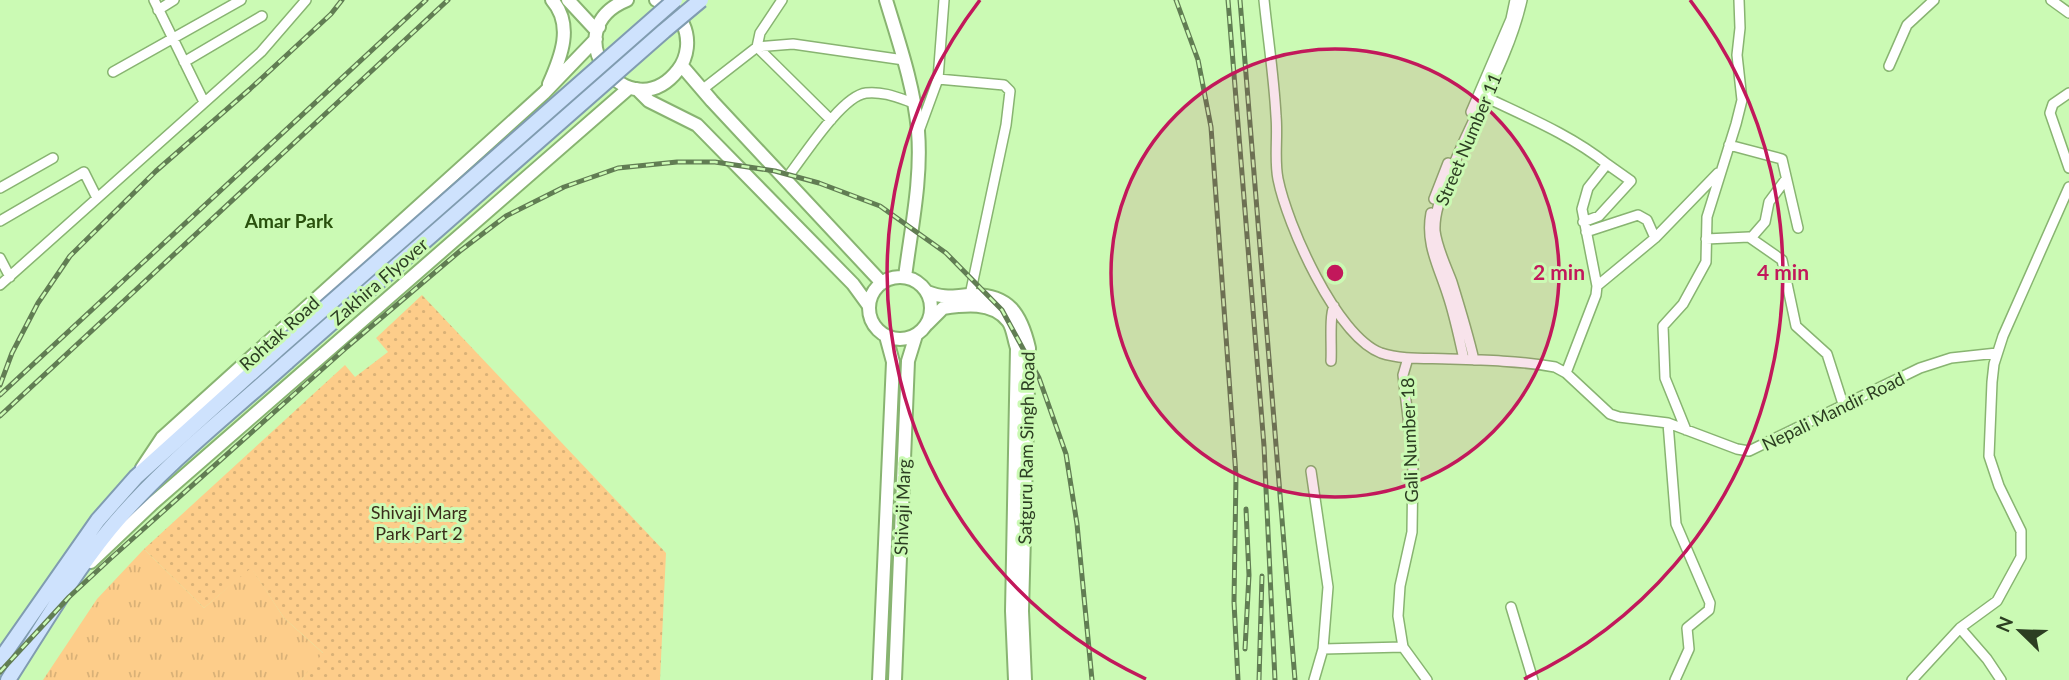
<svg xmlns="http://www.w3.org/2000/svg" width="2069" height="680" viewBox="0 0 2069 680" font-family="Lato,sans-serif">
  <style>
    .grass { fill: url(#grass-tufts) }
    .park { fill: url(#park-dots) }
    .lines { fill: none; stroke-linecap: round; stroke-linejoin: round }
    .street-casing { stroke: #88b471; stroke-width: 12 }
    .secondary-casing { stroke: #88b471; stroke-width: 16 }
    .primary-casing { stroke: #809cb0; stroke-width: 18 }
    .street { stroke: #fff; stroke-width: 9 }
    .secondary { stroke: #fff; stroke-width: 12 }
    .primary { stroke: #cee2fd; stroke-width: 14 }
    .rail-casing { stroke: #617d53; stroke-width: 5 }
    .rail { stroke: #cbfab4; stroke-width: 2.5; stroke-dasharray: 8; stroke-linecap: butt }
    .primary-bridge-casing { stroke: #809cb0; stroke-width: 18; stroke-linecap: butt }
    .primary-bridge { stroke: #cee2fd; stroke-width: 14 }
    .ring { fill: none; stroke: #c2185b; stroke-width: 3.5 }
    .labels { text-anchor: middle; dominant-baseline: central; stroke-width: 6; stroke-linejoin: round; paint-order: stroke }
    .street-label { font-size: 18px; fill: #2c3e22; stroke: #cbfab4 }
    .park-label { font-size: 18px; fill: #3a2d1b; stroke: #cbfab4 }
    .neighbourhood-label { font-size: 19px; font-weight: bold; fill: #29500d; stroke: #cbfab4 }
    .centre { fill: #c2185b; stroke: #cbfab4; stroke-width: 3.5 }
    .ring-label { font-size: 21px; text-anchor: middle; font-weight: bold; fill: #c2185b; stroke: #cbfab4; stroke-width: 6; stroke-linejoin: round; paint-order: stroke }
  </style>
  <defs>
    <pattern id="grass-tufts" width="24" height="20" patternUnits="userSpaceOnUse" patternTransform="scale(1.75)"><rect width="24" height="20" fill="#fdcd8a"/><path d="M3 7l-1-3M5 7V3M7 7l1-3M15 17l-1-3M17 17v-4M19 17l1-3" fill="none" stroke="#d9b177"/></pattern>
    <pattern id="park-dots" width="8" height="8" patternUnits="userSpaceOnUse" patternTransform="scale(1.75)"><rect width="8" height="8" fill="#fdcd8a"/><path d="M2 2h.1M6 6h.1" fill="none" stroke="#d9b177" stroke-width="1.8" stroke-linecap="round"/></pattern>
  </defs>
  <rect width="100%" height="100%" fill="#cbfab4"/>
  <path class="grass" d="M144 549 204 608 251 567 284 618 324 654 301 680H43L97 599Z"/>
  <path class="park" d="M422 295 666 553 660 680H301L323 653 284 618 251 568 204 608 144 549 345 365 355 377 388 352 376 338Z"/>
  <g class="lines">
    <defs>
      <path id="street" d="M154 0 204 102
        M782 0 760 33 757 47 831 120
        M1264 0C1268 39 1274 77 1276 116 1278 137 1274 159 1278 179 1287 224 1336 336 1381 353 1402 360 1428 358 1449 359 1484 360 1521 361 1555 367L1566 373 1610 414 1619 417 1668 423 1737 449 1749 451 1920 368 1951 358 1997 353
        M2051 0 2069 13
        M158 10 174 0
        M184 62 262 16
        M1889 66 1907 25 1934 0
        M113 72 241 0
        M938 79 1004 85 1010 91 1006 125 970 295
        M703 89 757 47 793 44 904 60
        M2069 93 2053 104 2050 113 2069 168
        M1479 94C1522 115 1570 134 1607 164L1588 188 1582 209 1597 286 1596 295 1566 373
        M1471 112 1511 19 1515 0
        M919 131 938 79 944 0
        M1729 145 1782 159 1798 228
        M786 179C802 159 841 96 866 93 883 91 899 98 914 103
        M0 188 53 158
        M1434 199 1448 163
        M1431 213C1425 244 1439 267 1448 296 1455 317 1459 338 1464 359
        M0 221 84 172 97 198
        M1583 222 1599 216 1631 181 1607 164
        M1586 232 1638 215 1647 220 1655 238
        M1751 238 1765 222 1769 202 1786 179
        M1706 239 1749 237 1782 260 1796 326 1827 354 1843 404
        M0 258 10 277
        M0 285 261 52 306 0
        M1597 286 1655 238 1718 173
        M1408 358 1403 375 1413 460 1412 532 1400 586 1398 616 1403 647 1427 680
        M1474 360C1468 334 1460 308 1452 282 1446 266 1437 248 1435 231 1434 211 1443 192 1450 174 1472 116 1508 62 1522 0
        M1331 361C1332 347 1329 316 1334 306
        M1668 423 1676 524 1710 603 1709 610 1687 628 1689 649 1675 680
        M1686 430 1665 378 1663 326 1683 304 1706 262 1707 217 1736 124 1742 100 1737 55 1740 28 1739 0
        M1311 471 1328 587 1323 649 1314 680
        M1511 607 1533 680
        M1323 649 1403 647
        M1912 680 1960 628
        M2001 680 1987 659 1960 628 1997 601 2021 557V531L1999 486 1989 456 1992 382 1994 364 2003 336 2069 187"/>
      <path id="secondary" d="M568 0 594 28 599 27
        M627 0C551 31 630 132 678 70 688 57 690 39 683 24 678 13 668 4 656 0
        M886 0C899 43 914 86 918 131 922 179 911 229 905 277
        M682 66 712 101 882 283
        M549 84C561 57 574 25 552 0
        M637 89 649 101 697 125 853 284 869 306
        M869 308a31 31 0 1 1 62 0a31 31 0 1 1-62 0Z
        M927 292C946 299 951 296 971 295 1009 294 1021 314 1029 348L1022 611 1025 680
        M927 324 943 308C964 305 992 301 1008 321 1013 327 1014 340 1017 348L1012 611 1015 680
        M142 468 162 438 544 93 596 39
        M91 562 153 503 629 88
        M879 680 893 362 886 336
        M895 680 908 361 916 335"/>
      <path id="primary" d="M0 660 98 520 136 477 277 350
        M8 680C41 629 71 577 109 530 160 468 227 416 287 362"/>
    </defs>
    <use href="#street" class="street-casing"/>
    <use href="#secondary" class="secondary-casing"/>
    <use href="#primary" class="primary-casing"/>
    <use href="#street" class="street"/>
    <use href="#secondary" class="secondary"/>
    <use href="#primary" class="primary"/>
    <defs>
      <path id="rail" d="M1176 0 1198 60 1211 127 1236 476 1234 602 1238 680
        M1228 0 1264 446 1275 680
        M1240 0 1295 680
        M0 385 12 353 38 303 70 256 156 171 250 89 331 14 342 0
        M0 395 426 0
        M0 416 448 0
        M1245 649 1249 575 1246 509
        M0 672 69 597 111 558 347 347 460 251 506 216 564 187 618 168 677 162H715L775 171 819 183 880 206 946 253 1002 310 1039 378 1066 454 1077 524 1092 680
        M1259 680 1262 576"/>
    </defs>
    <use href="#rail" class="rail-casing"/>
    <use href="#rail" class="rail"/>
    <defs>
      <path id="primary-bridge" d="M277 350 675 0
        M287 362 664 31 701 0"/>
    </defs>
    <use href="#primary-bridge" class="primary-bridge-casing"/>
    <use href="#primary-bridge" class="primary-bridge"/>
  </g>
  <circle cx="1335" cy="273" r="224" fill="#c2185b" fill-opacity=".12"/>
  <g class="ring">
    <circle cx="1335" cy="273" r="224"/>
    <path d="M1146 679A448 448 0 0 1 980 0M1690 0A448 448 0 0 1 1524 679"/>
  </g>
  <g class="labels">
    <g class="street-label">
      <text transform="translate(1468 139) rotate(-67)">Street Number 11</text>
      <text transform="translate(379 281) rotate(-41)">Zakhira Flyover</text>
      <text transform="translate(279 333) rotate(-42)">Rohtak Road</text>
      <text transform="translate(1833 411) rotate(-26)">Nepali Mandir Road</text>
      <text transform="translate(1409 440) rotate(-92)">Gali Number 18</text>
      <text transform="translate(1026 448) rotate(-89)">Satguru Ram Singh Road</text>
      <text transform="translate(902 507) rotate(-88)">Shivaji Marg</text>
    </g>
    <g class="park-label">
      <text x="419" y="512">Shivaji Marg<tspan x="419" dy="21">Park Part 2</tspan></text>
    </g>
    <g class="neighbourhood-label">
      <text x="289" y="220">Amar Park</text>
    </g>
  </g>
  <circle cx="1335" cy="273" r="10" class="centre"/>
  <g class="ring-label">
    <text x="1559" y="280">2 min</text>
    <text x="1783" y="280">4 min</text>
  </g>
  <g transform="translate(2020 631) rotate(293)" stroke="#cbfab4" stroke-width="5" paint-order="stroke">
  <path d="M0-5L12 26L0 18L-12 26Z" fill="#2c3e22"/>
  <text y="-10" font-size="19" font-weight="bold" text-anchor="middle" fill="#2c3e22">N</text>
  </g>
</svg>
